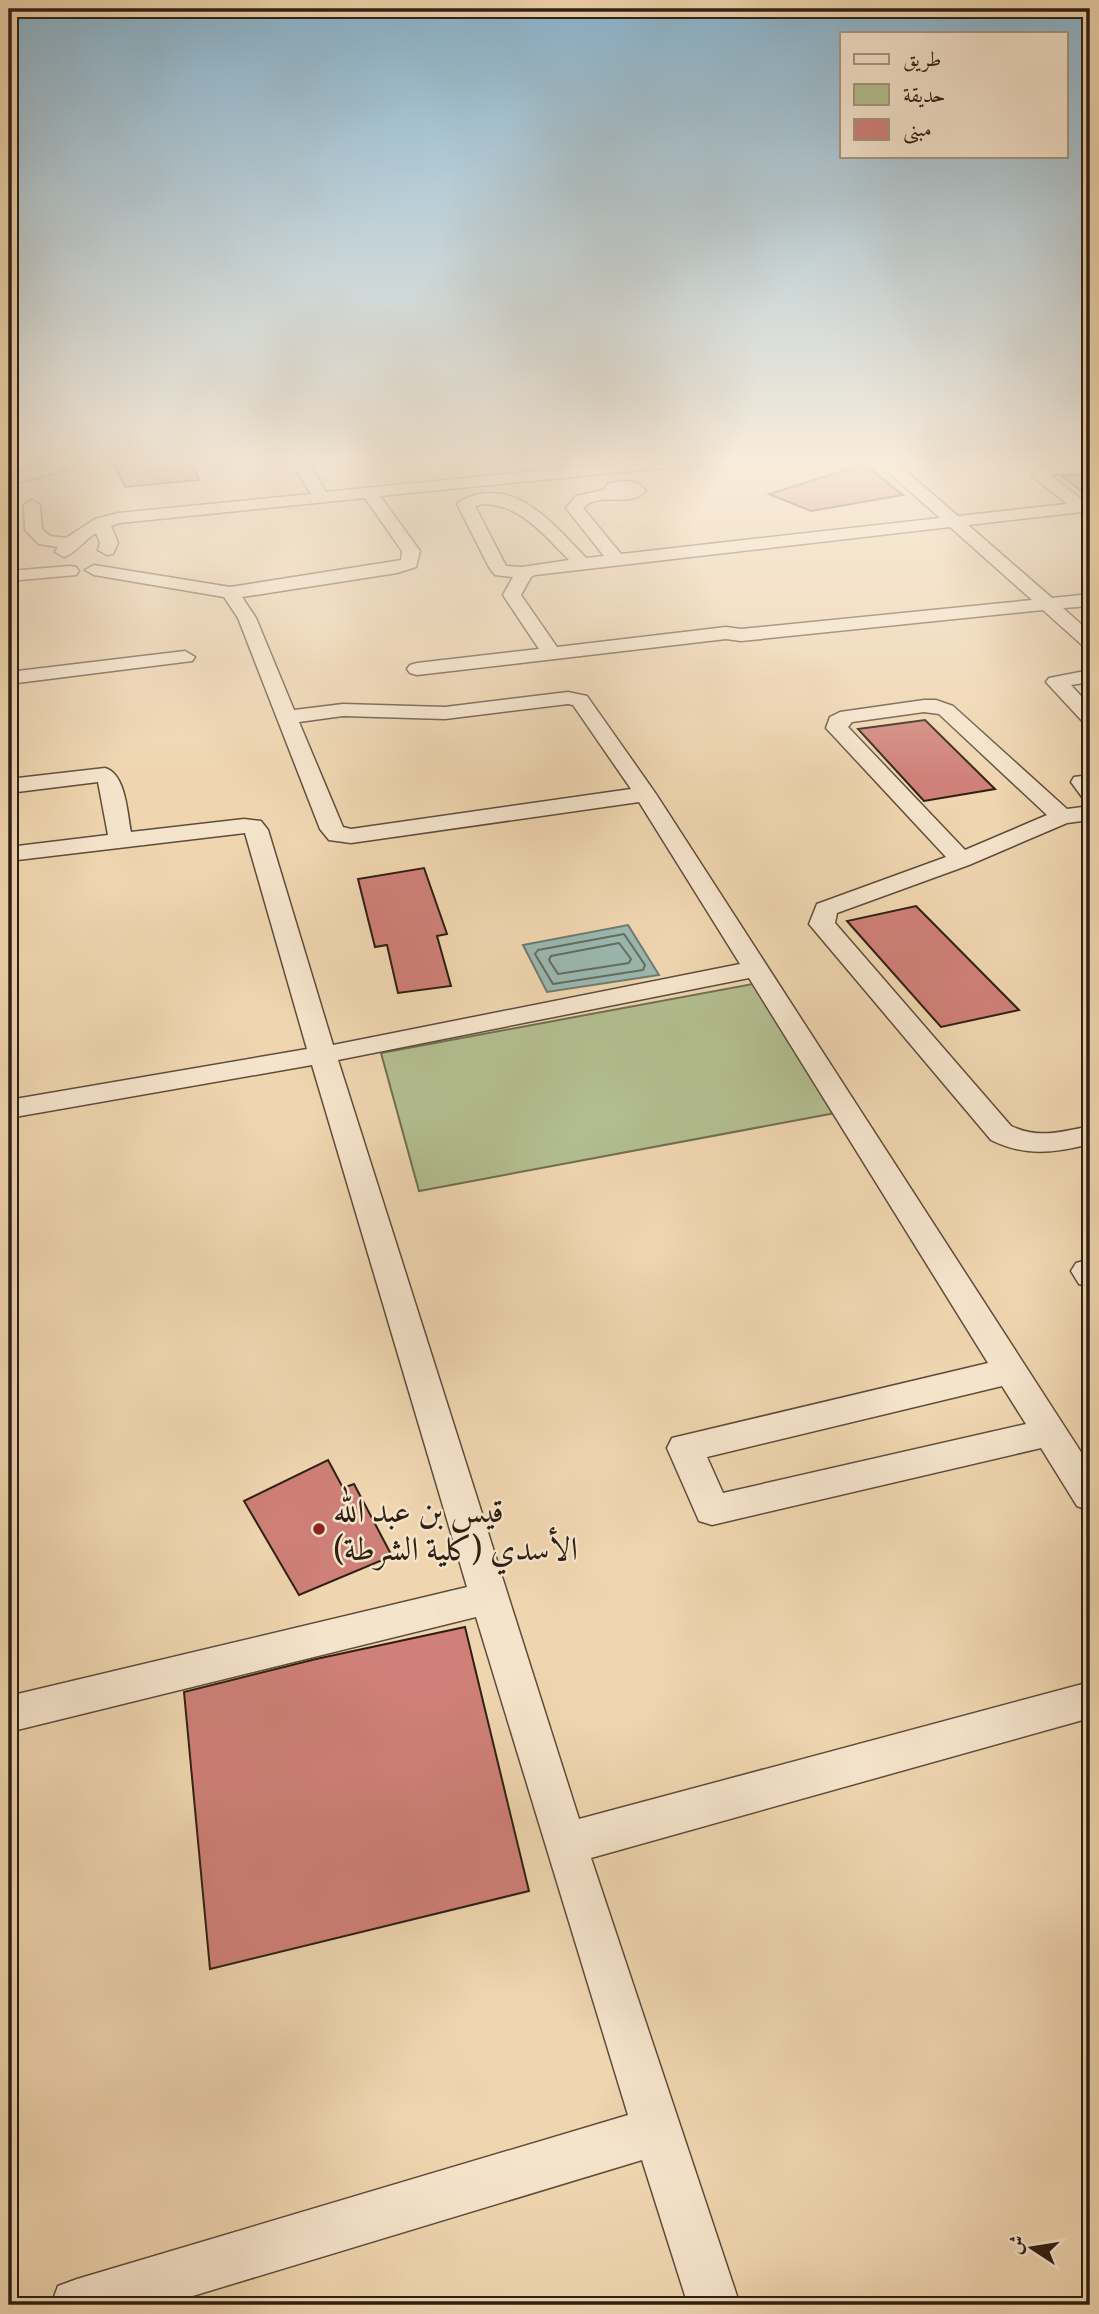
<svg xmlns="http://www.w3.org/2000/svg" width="1099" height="2314" viewBox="0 0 1099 2314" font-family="'Gentium Book Plus',Amiri,serif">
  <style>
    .green { fill: #b3be90; stroke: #716f51; stroke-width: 2 }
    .water { fill: #9ab8b0; stroke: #6f7b71; stroke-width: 2 }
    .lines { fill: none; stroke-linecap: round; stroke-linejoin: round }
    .shore { stroke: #646c61; stroke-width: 2 }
    .building { fill: #cf8078; stroke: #2f2012; stroke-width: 2 }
    .minor-casing { stroke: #5f4d3a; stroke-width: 3 }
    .minor { fill: #f5e4cc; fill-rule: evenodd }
    .poi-dot { fill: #8f2418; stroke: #f5e4cc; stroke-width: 2.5 }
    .labels { text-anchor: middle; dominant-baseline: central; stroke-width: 5; stroke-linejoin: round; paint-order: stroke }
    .near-poi-label { font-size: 33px; fill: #2f2012; stroke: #f5e4cc; text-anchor: start }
  </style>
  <rect width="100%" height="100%" fill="#efd5b0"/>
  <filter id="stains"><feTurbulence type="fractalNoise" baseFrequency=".00286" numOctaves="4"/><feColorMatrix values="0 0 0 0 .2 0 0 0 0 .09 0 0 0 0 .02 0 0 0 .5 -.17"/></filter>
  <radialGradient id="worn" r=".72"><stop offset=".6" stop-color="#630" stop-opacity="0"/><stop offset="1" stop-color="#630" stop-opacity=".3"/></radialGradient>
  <path class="green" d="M9 458H79L32 472 9 474Z
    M758 983 846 1111 419 1191 381 1053Z"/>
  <path class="water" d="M628 925 659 975 547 992 523 945Z"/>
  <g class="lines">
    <path class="shore" d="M624 934 645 965 643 970 553 984 535 954 538 950Z
      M619 943 631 959 629 963 558 974 549 960 551 956Z"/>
  </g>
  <path class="building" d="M138 458H189L199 480 125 487 113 462Z
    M864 464 903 495 811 511 769 494Z
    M1090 474V498L1062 476Z
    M925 720 995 789 924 801 858 729Z
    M424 868 447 934 437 936 451 986 398 993 387 945 375 947 358 879Z
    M916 906 1019 1010 941 1027 847 921Z
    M328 1460 343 1488 354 1484 392 1556 299 1595 244 1501Z
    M465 1627 529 1891 210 1969 184 1692 316 1659Z"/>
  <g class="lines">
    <defs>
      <path id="minor" d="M77 458H102L100 461 9 485V475Z
        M289 458H305L326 492 664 458H721L713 463 380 496 420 551 416 567 397 573 242 597 256 618 294 710 343 704 445 707 568 692 587 696 656 794 1090 1466V1511L1077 1506 1041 1448 712 1525 699 1521 667 1448 672 1438 988 1363 749 978 338 1060 579 1819 1090 1682V1718L591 1858 740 2305H688L642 2160 163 2305H51L58 2286 77 2279 628 2115 476 1617 9 1732V1696L467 1587 312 1065 9 1118V1100L307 1049 245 833 9 861V847L108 835 98 782 9 793V779L105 768C126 774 127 813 131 832L244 819 261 821 268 830 333 1045 740 964 639 802 351 843 329 840 320 829 238 618 224 597 94 575 85 570 94 565 230 587 401 560 402 551 365 498 120 523 111 526 118 543 113 554 107 555 98 550 100 543 96 533C85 539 75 554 64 557L55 552 58 547 39 544 25 530 24 505 32 500 40 505 42 529 50 536 66 538 95 519 118 513 311 494ZM568 704 573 705 631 789 351 829 343 827 299 722 343 716 445 719ZM1002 1386 1026 1424 723 1493 707 1457Z
        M881 458H897L899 465 958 516 1067 504 1031 475 1045 466 1090 461V471L1050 475 1085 502 1090 501V511L968 525 1052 598 1090 594V606L1063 608 1090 632V648L1083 646 1043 610 741 641 726 639 417 675 410 673 407 669 410 665 417 663 539 649 503 595 513 577 495 575 489 567 457 504C462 499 469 497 476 495 522 483 559 530 586 558L604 556 566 508 576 496 604 490 608 484C623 480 636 478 646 491 629 509 601 490 583 508L621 554 940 518 886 470ZM484 504C521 505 544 535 569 560L522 567 506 566 475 506ZM950 527 1032 600 741 629 726 627 557 647 521 595 531 577 535 575Z
        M70 566 76 567 79 571 76 575 9 581V571Z
        M185 651 195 657 192 661 9 684V672Z
        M1090 670V682L1071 685 1090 706V724L1083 722 1046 682 1049 678Z
        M924 700H936L953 706 1067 809 1090 806V820L1067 823 969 865 837 913 835 923 1011 1126C1038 1139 1062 1132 1090 1126V1144C1054 1153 1025 1157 991 1140L809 924 817 904 946 857 826 728 830 717 840 712ZM924 712 939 714 1047 815 965 850 848 727 852 722Z
        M1090 775V799L1082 797 1071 782 1074 777Z
        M1087 1260 1090 1261V1287L1079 1284 1071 1271 1076 1263Z"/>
    </defs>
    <use href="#minor" class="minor-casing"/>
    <use href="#minor" class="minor"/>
  </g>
  <linearGradient id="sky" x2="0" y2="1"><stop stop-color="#89b6d2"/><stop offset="0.59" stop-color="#f8ecdb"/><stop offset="1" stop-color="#f8ecdb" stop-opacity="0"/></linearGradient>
  <rect width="1099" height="782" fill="url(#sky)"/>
  <circle class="poi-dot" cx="319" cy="1529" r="7"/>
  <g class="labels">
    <g class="near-poi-label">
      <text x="333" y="1510">قيس بن عبد الله<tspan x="333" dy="38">الأسدي (كلية الشرطة)</tspan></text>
    </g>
  </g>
  <rect width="1099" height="2314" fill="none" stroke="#efd5b0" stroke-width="35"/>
  <rect x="10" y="10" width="1078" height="2293" fill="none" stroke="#2f2012" stroke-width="3.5"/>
  <rect x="18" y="18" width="1064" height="2279" fill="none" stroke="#2f2012" stroke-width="2"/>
  <rect x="840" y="32" width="228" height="126" fill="#f5e4cc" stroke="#a69682" stroke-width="2"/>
  <rect x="854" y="54" width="35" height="10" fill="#f5e4cc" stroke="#a69682" stroke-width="2"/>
  <text x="903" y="66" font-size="21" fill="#2f2012">طريق</text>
  <rect x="854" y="84" width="35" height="21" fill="#b3be90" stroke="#a69682" stroke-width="2"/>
  <text x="903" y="102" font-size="21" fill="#2f2012">حديقة</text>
  <rect x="854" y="119" width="35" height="21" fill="#cf8078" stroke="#a69682" stroke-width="2"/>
  <text x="903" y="136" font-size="21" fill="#2f2012">مبنى</text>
  <g transform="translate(1032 2248) rotate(282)" stroke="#f5e4cc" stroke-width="5" paint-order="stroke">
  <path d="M0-5L12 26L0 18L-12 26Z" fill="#2f2012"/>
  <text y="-10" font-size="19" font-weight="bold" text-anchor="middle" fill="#2f2012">ش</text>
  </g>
  <rect width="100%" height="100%" filter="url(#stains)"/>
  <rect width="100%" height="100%" fill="url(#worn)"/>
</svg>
